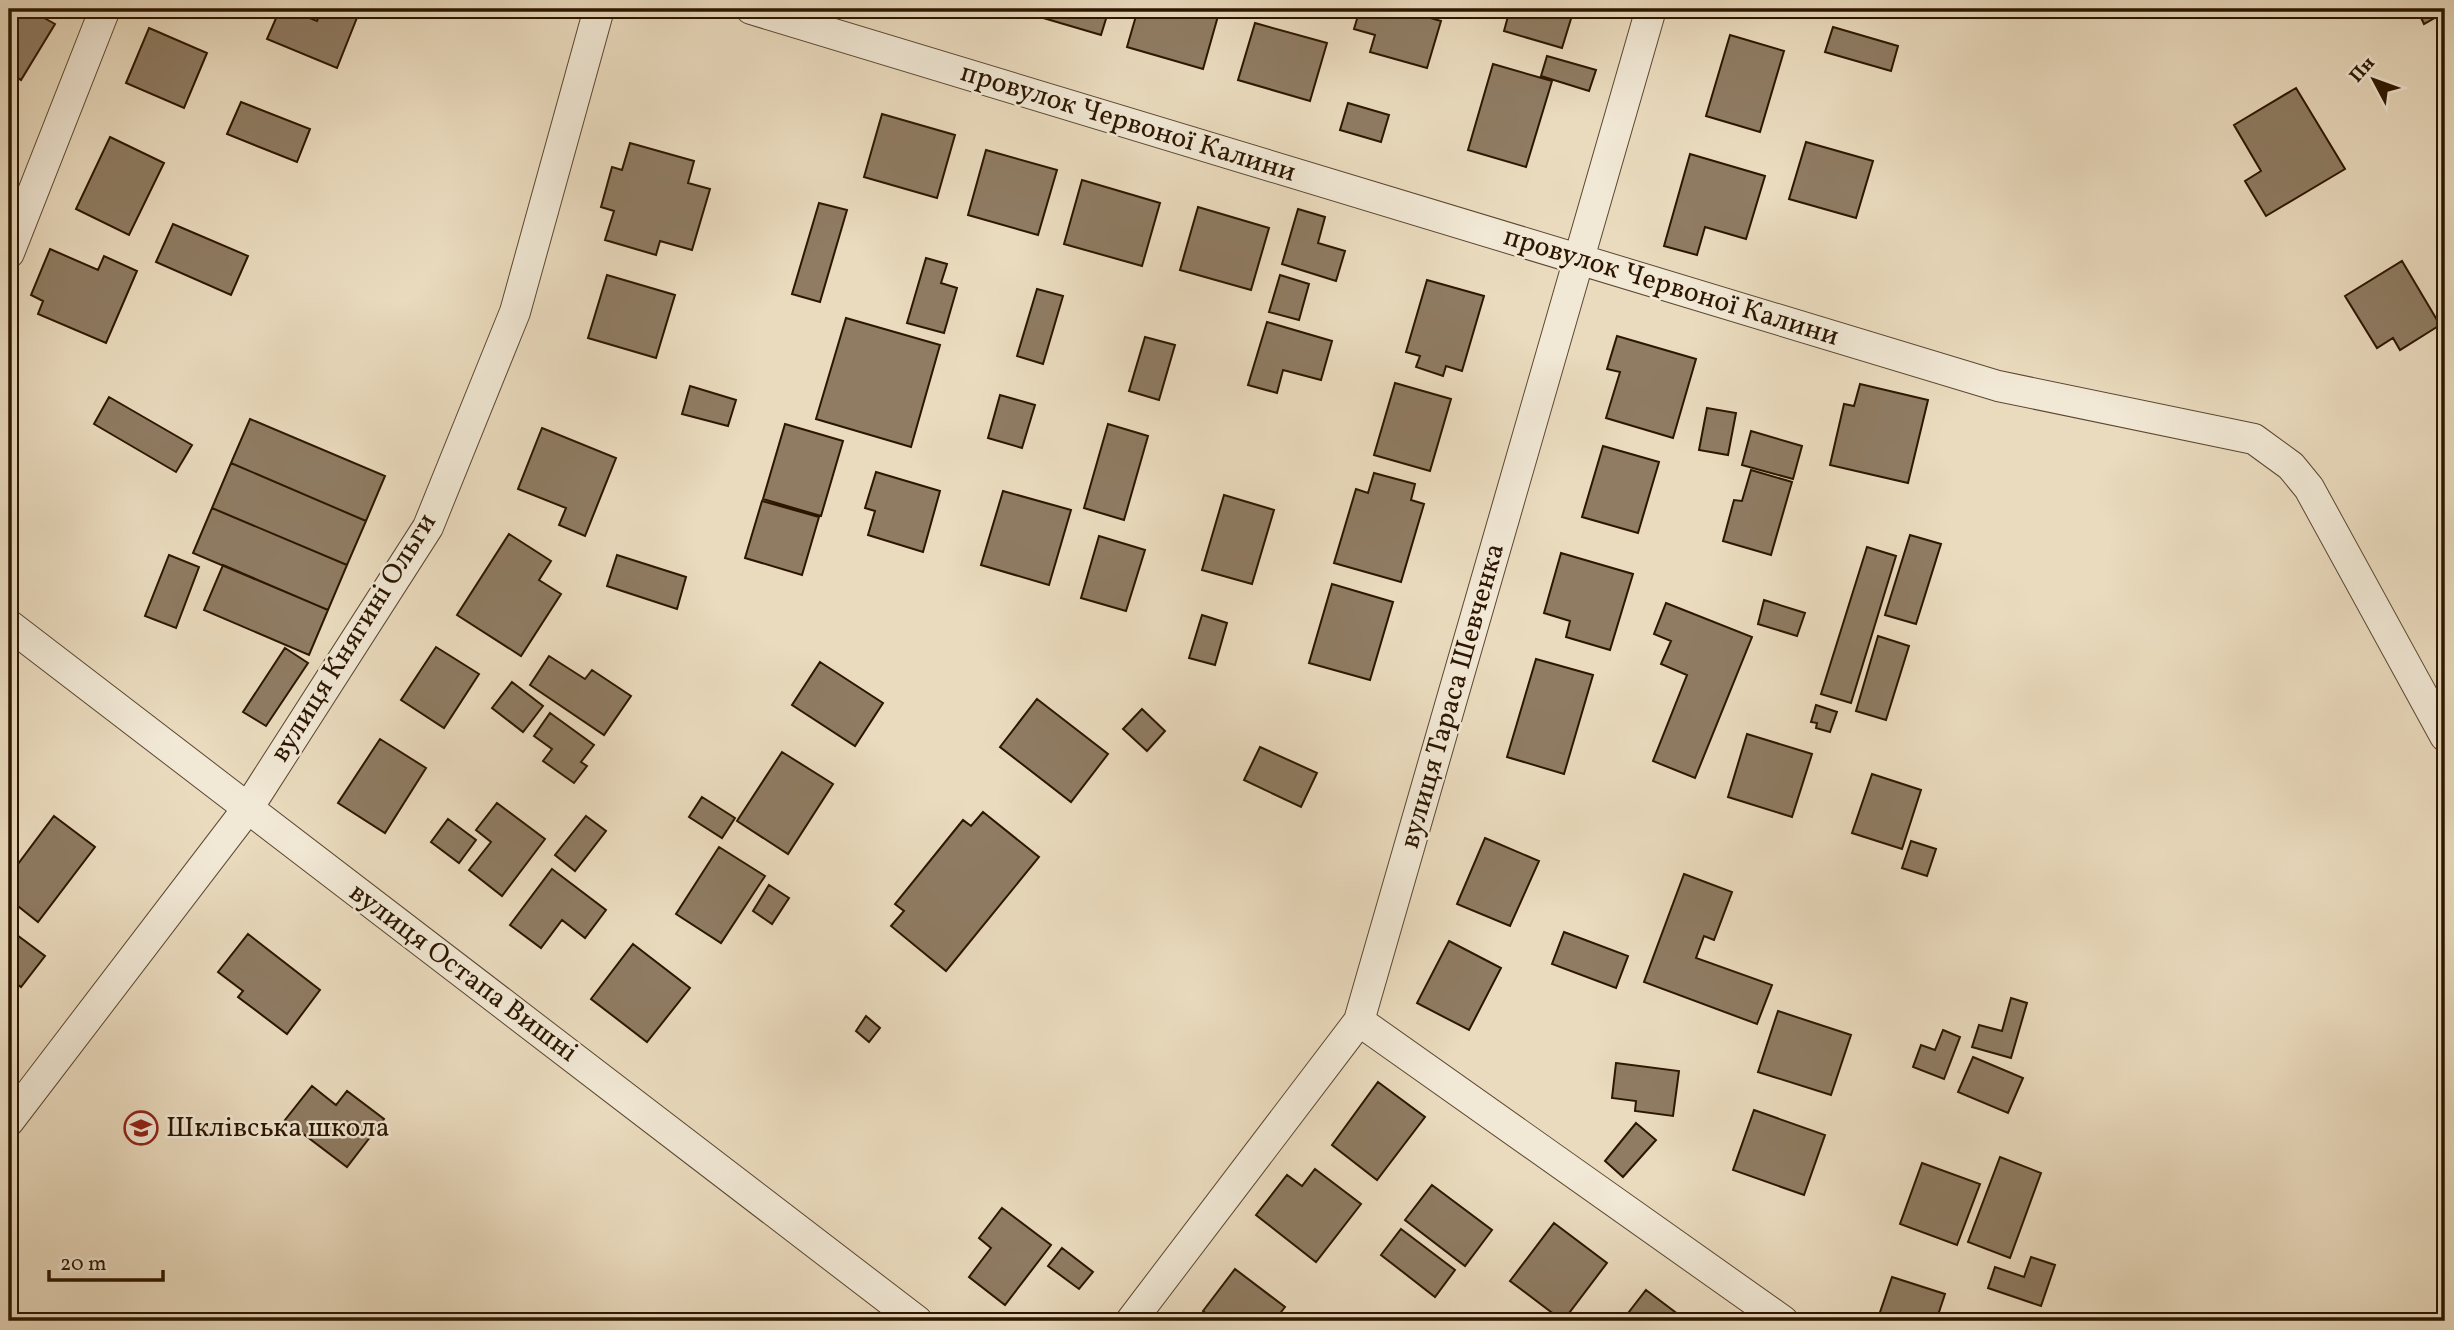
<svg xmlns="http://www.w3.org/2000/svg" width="2454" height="1330" viewBox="0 0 2454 1330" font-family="Vollkorn,serif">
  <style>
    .building { fill: #8f7c63; stroke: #2c1600; stroke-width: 2 }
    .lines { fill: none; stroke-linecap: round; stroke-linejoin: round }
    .minor-casing { stroke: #5c4730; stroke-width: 32 }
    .minor { stroke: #f1e8d5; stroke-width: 30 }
    .labels { text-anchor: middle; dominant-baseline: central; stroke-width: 5; stroke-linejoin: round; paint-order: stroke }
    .street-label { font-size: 28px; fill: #2c1600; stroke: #f1e8d5 }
    .poi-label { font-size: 28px; fill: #2c1600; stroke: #f1e8d5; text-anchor: start }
  </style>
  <rect width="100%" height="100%" fill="#eadbbe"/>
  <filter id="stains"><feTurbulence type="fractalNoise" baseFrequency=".00286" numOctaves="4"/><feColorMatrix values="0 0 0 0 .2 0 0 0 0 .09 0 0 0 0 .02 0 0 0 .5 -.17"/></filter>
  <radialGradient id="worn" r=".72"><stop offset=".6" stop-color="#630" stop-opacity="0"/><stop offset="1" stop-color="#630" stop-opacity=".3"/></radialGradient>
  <path class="building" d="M9 9H28L55 24 21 80 9 72Z
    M280 9H287L317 21 322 9 360 10 337 68 267 39Z
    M1024 9H1109L1101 35 1023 12Z
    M1138 9H1220L1203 69 1127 47Z
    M1360 9H1399L1441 21 1427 68 1370 52 1375 35 1354 29Z
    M1510 9H1574L1562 48 1504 31Z
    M2417 9H2445V12L2424 24Z
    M1255 23 1327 43 1310 101 1238 80Z
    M1833 27 1898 46 1891 71 1825 52Z
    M149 28 207 53 184 108 126 83Z
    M1730 35 1784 51 1760 132 1706 116Z
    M1547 56 1596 70 1589 91 1541 76Z
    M1493 64 1552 81 1526 167 1468 150Z
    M2296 88 2345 169 2266 216 2245 181 2261 171 2234 125Z
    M241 102 310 129 297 162 227 134Z
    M1348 103 1389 115 1381 142 1340 130Z
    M882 114 955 135 937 198 864 177Z
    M110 137 164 163 129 235 76 209Z
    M1806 142 1873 161 1856 218 1789 199Z
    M630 143 694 161 688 183 710 189 692 250 660 241 656 255 605 240 614 211 601 207 612 167 622 170Z
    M986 150 1057 170 1038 235 968 215Z
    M1690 154 1765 176 1746 239 1705 227 1697 255 1664 246Z
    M1082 180 1160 203 1142 266 1064 244Z
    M819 203 847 210 820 302 792 294Z
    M1198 207 1269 228 1251 290 1180 270Z
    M1298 209 1325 217 1318 243 1345 251 1336 281 1282 264Z
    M173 224 248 256 231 295 156 262Z
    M50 249 98 270 104 256 137 271 106 343 38 314 43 301 31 295Z
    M926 258 947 264 941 283 957 288 944 333 907 323Z
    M2402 261 2440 325 2400 350 2393 338 2377 348 2345 296Z
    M607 275 675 295 656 358 588 338Z
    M1280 275 1309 284 1299 320 1269 312Z
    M1427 280 1484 296 1462 371 1446 366 1443 376 1416 367 1420 356 1406 352Z
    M1037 289 1063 296 1043 364 1017 356Z
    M846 318 940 345 911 447 816 419Z
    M1267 322 1332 341 1321 380 1283 370 1277 393 1248 385Z
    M1617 336 1696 359 1673 438 1606 418 1620 372 1607 369Z
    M1145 337 1175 345 1159 400 1129 391Z
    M1395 383 1451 399 1430 471 1374 455Z
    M1860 384 1928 400 1908 483 1830 465 1844 404 1854 406Z
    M690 386 736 400 728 426 682 414Z
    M1000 395 1035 405 1022 448 988 438Z
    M109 397 192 445 176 472 94 424Z
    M1707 408 1736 413 1728 455 1699 450Z
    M250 419 385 476 366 521 231 463Z
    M785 424 843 441 821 516 763 499Z
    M1108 424 1148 436 1124 520 1084 508Z
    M542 428 616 458 585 536 559 525 566 508 518 489Z
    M1751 431 1802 446 1793 479 1742 465Z
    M1603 446 1659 462 1638 533 1582 517Z
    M231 463 366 521 347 565 212 508Z
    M1751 470 1792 482 1771 555 1723 541 1734 500 1742 501Z
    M876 472 940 491 923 552 868 535 875 511 865 508Z
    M1374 473 1415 484 1411 500 1424 504 1401 582 1334 563 1356 489 1368 493Z
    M1003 491 1071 510 1049 585 981 565Z
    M1224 495 1274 510 1252 584 1202 570Z
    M762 501 819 517 802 575 745 558Z
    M212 508 347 565 328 610 193 553Z
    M509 534 551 561 539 580 561 594 521 656 457 615Z
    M1910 535 1941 544 1916 624 1885 615Z
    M1099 536 1145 550 1126 611 1081 598Z
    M1867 547 1896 556 1851 703 1821 694Z
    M1561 553 1633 574 1610 650 1566 637 1570 621 1544 613Z
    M169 555 199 567 176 628 145 616Z
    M617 555 686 577 677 609 607 586Z
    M223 565 328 610 309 655 204 610Z
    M1332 584 1393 602 1370 680 1309 663Z
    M1764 600 1805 613 1797 636 1758 624Z
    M1666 603 1752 637 1695 778 1653 761 1687 675 1661 664 1671 641 1654 634Z
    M1202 615 1227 623 1215 665 1189 658Z
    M1878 636 1909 646 1886 720 1856 711Z
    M436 647 479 674 444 728 401 700Z
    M285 648 308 663 266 726 243 712Z
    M549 656 585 679 592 670 631 696 604 735 530 685Z
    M1536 659 1593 675 1564 774 1507 757Z
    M820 662 883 703 855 746 792 705Z
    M512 682 543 706 523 732 492 708Z
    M1037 699 1108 754 1071 802 1000 747Z
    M1816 705 1837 712 1830 732 1816 728 1817 723 1811 722Z
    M1142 709 1165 731 1147 751 1123 729Z
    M550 713 594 745 581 762 587 766 574 783 543 761 552 749 534 736Z
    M1747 734 1812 754 1792 817 1728 797Z
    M380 739 426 768 385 833 338 803Z
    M1260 747 1317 773 1301 807 1244 780Z
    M782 752 833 784 788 854 737 821Z
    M1872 774 1921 790 1902 849 1852 833Z
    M702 797 735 818 722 838 689 817Z
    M497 803 545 839 502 896 469 870 491 842 476 830Z
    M983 812 1039 857 946 971 891 926 904 911 895 904 963 820 971 826Z
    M54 816 95 847 38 922 9 899V876Z
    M586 816 606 831 575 871 555 855Z
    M448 819 476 840 459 863 431 842Z
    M1485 838 1539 861 1510 926 1457 904Z
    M1911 841 1936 849 1927 876 1902 868Z
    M719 847 765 876 721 943 676 914Z
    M552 869 606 910 585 938 562 920 541 948 510 925Z
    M1684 874 1732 892 1714 940 1704 936 1696 958 1772 985 1757 1024 1644 982Z
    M769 885 789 898 772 924 753 911Z
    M9 929 45 956 21 987 9 978Z
    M1564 932 1628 956 1616 988 1552 964Z
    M248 934 320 990 287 1034 238 997 243 991 218 972Z
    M1449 941 1501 968 1469 1030 1417 1003Z
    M633 944 690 988 647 1042 591 999Z
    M2011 998 2027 1003 2011 1058 1972 1047 1979 1025 2002 1031Z
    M1778 1011 1851 1035 1831 1095 1758 1072Z
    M866 1016 880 1028 869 1042 856 1031Z
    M1943 1030 1960 1037 1944 1079 1913 1067 1921 1045 1935 1050Z
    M1973 1057 2023 1078 2008 1113 1958 1092Z
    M1616 1063 1679 1071 1673 1116 1635 1111 1636 1101 1612 1098Z
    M1378 1082 1425 1117 1377 1180 1332 1145Z
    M312 1086 336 1105 347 1091 384 1119 347 1167 285 1120Z
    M1754 1110 1825 1135 1804 1195 1733 1170Z
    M1636 1123 1656 1140 1623 1177 1605 1161Z
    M2000 1157 2041 1173 2010 1258 1968 1242Z
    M1922 1163 1980 1184 1957 1245 1900 1224Z
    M1315 1169 1361 1204 1316 1262 1256 1215 1287 1175 1302 1186Z
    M1432 1185 1492 1230 1465 1266 1405 1220Z
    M1002 1208 1051 1245 1005 1305 969 1277 991 1248 979 1238Z
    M1554 1223 1607 1263 1563 1321 1510 1281Z
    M1401 1229 1455 1270 1435 1297 1381 1255Z
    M1062 1248 1093 1272 1079 1289 1048 1266Z
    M2031 1257 2055 1265 2041 1306 1988 1288 1995 1267 2024 1277Z
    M1235 1269 1285 1307 1274 1321H1212L1214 1319 1203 1311Z
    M1892 1277 1945 1294 1936 1321H1877Z
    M1646 1290 1687 1321H1622Z"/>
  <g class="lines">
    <defs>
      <path id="minor" d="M751 9 1998 386 2254 439 2291 466 2309 488 2445 736
        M9 253 105 9
        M9 625 917 1321
        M1359 1021 1783 1321
        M9 1121 248 808 428 527 515 312 599 9
        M1131 1321 1359 1021 1651 9"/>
    </defs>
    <use href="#minor" class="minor-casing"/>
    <use href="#minor" class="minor"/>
  </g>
  <defs>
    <symbol id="school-ring" viewBox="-11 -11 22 22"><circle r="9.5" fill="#f1e8d5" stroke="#8f2418" stroke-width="1.5"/><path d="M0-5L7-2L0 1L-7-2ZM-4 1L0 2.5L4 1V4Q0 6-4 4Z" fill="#8f2418"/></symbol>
  </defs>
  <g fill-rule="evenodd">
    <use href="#school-ring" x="122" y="1109" width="38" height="38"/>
  </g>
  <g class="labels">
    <g class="street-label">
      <text transform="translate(1128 123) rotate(17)">провулок Червоної Калини</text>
      <text transform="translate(1671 287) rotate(17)">провулок Червоної Калини</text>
      <text transform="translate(354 638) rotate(-58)">вулиця Княгині Ольги</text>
      <text transform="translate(1453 696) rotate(-74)">вулиця Тараса Шевченка</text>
      <text transform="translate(463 973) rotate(37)">вулиця Остапа Вишні</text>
    </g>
    <g class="poi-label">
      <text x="166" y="1128">Шклівська школа</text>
    </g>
  </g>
  <rect width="2454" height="1330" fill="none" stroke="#eadbbe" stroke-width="35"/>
  <rect x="10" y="10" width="2433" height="1309" fill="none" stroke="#2c1600" stroke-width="3.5"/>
  <rect x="18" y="18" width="2419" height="1295" fill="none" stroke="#2c1600" stroke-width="2"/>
  <g transform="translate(2374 80) rotate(311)" stroke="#f1e8d5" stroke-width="5" paint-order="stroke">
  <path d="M0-5L12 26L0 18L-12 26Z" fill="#2c1600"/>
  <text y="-10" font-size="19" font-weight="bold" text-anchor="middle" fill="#2c1600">Пн</text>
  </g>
  <path d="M49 1270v10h114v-10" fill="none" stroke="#2c1600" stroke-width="3.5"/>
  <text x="60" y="1270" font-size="21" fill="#2c1600" stroke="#f1e8d5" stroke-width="5" paint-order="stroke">20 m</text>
  <rect width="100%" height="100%" filter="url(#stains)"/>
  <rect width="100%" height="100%" fill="url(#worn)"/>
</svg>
